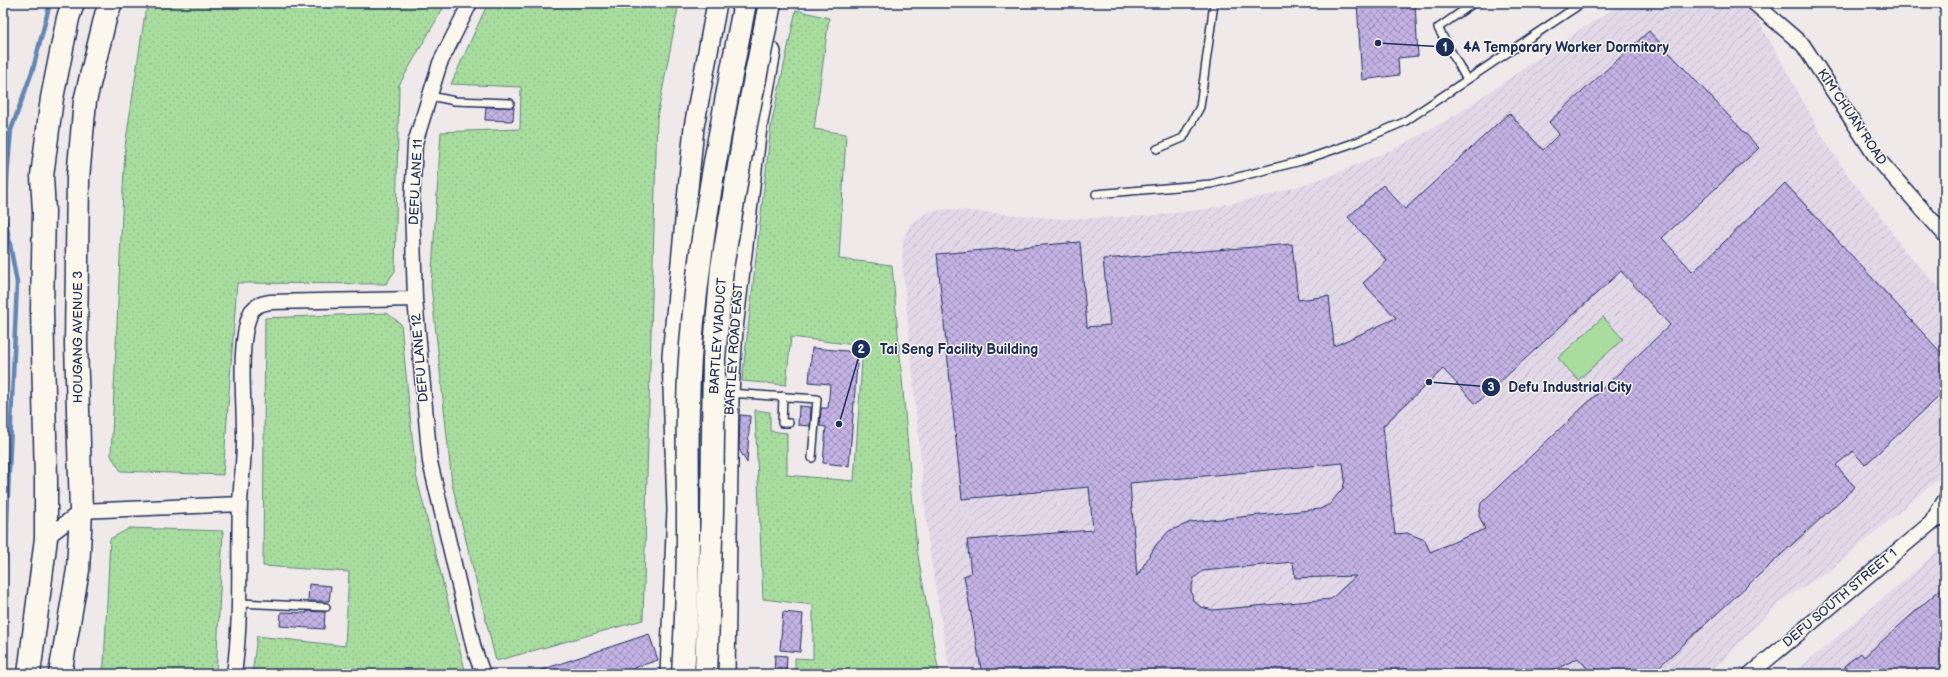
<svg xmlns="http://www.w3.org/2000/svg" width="1948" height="677" viewBox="0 0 1948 677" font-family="'Balsamiq Sans',sans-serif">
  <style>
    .industrial { fill: url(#industrial-furrows) }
    .grass { fill: url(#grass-dots); stroke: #62867e }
    .garden { fill: #a8dd9f; stroke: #62867e }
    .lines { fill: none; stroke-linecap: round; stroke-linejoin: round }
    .stream { stroke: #6187b3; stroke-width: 4.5 }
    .building { fill: url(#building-cross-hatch); stroke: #1b2f5e; fill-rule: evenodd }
    .service-casing { stroke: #1b2f5e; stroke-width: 10 }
    .minor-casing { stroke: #1b2f5e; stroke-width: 17 }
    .secondary-casing { stroke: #1b2f5e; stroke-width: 22 }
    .trunk-casing { stroke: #1b2f5e; stroke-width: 25 }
    .service { stroke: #fbf7ec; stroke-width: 7 }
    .minor { stroke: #fbf7ec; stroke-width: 14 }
    .secondary { stroke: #fbf7ec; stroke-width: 19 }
    .trunk { stroke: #fbf7ec; stroke-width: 22 }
    .trunk-bridge-casing { stroke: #1b2f5e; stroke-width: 25; stroke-linecap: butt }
    .trunk-bridge { stroke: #fbf7ec; stroke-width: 22 }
    .labels { text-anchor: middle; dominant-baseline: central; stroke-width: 3; stroke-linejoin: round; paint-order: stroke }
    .street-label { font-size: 13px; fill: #1b2f5e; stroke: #fbf7ec }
    .leader { fill: none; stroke: #1b2f5e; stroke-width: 1.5 }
    .callout-dot { fill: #1b2f5e; stroke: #fbf7ec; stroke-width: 1.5 }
    .mark-label { font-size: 12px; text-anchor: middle; font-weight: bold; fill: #fff }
    .callout-label { font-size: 14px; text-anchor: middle; font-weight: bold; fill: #1b2f5e; stroke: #fbf7ec; stroke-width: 3; stroke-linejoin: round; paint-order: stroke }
  </style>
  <defs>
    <pattern id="industrial-furrows" width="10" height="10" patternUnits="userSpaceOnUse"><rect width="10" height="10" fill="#e2d8e8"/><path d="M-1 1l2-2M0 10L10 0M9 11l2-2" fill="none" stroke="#c1bac9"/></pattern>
    <pattern id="grass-dots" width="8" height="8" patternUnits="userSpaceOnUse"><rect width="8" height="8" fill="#a8dd9f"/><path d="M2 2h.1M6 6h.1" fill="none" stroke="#90be8b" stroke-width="1.8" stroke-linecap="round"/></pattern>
    <pattern id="building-cross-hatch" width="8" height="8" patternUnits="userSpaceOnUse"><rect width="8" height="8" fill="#c3b2e3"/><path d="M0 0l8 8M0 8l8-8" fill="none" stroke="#9e91bb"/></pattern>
  </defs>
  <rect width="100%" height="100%" fill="#f0e9ea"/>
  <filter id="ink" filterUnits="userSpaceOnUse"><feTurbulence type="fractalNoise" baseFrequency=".025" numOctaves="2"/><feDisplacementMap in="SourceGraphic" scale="8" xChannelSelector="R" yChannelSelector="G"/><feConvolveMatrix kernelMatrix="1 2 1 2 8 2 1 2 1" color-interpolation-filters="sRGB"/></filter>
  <g filter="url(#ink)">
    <path class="industrial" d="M1624 3H1749L1825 141 1850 178 1878 212 1903 249 1932 280 1945 292V473L1828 572 1790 595 1759 622 1724 660 1705 674H950L929 548 902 261 903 240 910 224 928 212 947 209 1065 219 1148 216 1206 209 1273 194 1330 176 1398 147 1454 116 1581 29Z
      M1945 544V674H1790L1801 667 1915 571Z"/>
    <path class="grass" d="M151 3H446L399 85 395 271 386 284 237 283 223 475 121 471 111 456 125 147 145 13Z
      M488 3H679L657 118 643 620 496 661 452 484 431 286 441 132 520 129 521 87 451 84Z
      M796 10 829 18 814 129 846 134 839 259 892 265 917 550 939 674H795V658L813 659V605L763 599 755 410 770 412V431L787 433V475L854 481 863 346 791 337 786 385 742 381 771 126Z
      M387 313 401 324 416 475 466 674H252L257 636 345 646 349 572 263 566 265 318Z
      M130 528 223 531 216 674H102L104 664 110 539Z"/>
    <path class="garden" d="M1603 317 1623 339 1578 380 1558 358Z"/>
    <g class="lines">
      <path class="stream" d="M3 612 17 283 4 211 11 130 33 69 50 3"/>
    </g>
    <path class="building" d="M1357 3H1415L1418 56 1398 58 1399 75 1362 80Z
      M1649 31 1759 148 1662 238 1683 261 1693 272 1785 183 1945 357V391L1865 465 1853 451 1836 465 1855 487 1651 674H1592L1578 658 1546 674H982L964 576 971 573 967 540 1093 530 1089 487 962 499 937 254 1080 242 1087 327 1110 325 1103 259 1292 244 1298 300 1329 296 1334 346 1396 318 1363 283 1387 261 1348 217 1383 185 1405 209 1509 113 1543 150 1559 134 1549 122ZM1621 271 1670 325 1481 503 1479 516 1485 529 1430 552 1425 540 1407 533 1395 534 1383 426 1443 369 1476 404ZM1343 463 1345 480 1343 488 1330 504 1320 509 1191 522 1169 531 1156 545 1137 576 1130 483ZM1293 562 1295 578 1356 576 1331 599 1213 610 1201 607 1193 600 1191 590 1194 578 1203 571Z
      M486 107H514L513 121 485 120Z
      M812 348 858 352 849 466 823 463 826 427 820 426 821 408H828L830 384 809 382Z
      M799 406 811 407 810 426 798 425Z
      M740 415 750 416 747 463 739 449Z
      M309 584 331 586 329 601H308Z
      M1945 585V674H1848L1844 666 1861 653 1864 657Z
      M307 611 325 612 324 629 280 626 281 612 307 613Z
      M783 612 803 614 800 652 780 650Z
      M649 634 658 660 634 668 636 674H536L535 672Z
      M775 655 787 656 786 674H774Z"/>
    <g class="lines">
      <defs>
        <path id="service" d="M1467 80 1438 28 1471 5
          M430 96 455 101 510 103
          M1157 149 1183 138 1200 107 1214 3
          M1096 194 1211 184 1301 161 1359 141 1404 122 1582 3
          M729 393 817 399 812 458
          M783 396 782 423H789
          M240 603 326 607"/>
        <path id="minor" d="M470 3 440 63 415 143 412 204 415 299 430 462 474 649 483 674
          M1754 3 1803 45 1876 157 1945 235
          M1931 523 1945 500
          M46 538 81 511 240 504
          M234 674C242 617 238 561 240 504 241 480 245 456 244 431 244 397 238 345 250 314 253 306 263 303 270 302L415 299
          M1750 674 1931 523 1945 515"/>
        <path id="secondary" d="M670 674 677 510 672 356 694 127 717 3
          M725 674 729 393 733 329 757 127 771 52"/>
        <path id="trunk" d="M29 674 46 538V480L42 309 44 212 42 176 52 98 68 18 73 3
          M60 674 78 570 81 511 76 344 78 178 85 101 106 15 111 3"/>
      </defs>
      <use href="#service" class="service-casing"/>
      <use href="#minor" class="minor-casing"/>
      <use href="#secondary" class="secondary-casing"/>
      <use href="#trunk" class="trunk-casing"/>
      <use href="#service" class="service"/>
      <use href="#minor" class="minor"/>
      <use href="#secondary" class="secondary"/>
      <use href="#trunk" class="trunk"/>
      <defs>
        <path id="trunk-bridge" d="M683 674C686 625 688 577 688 528 688 467 686 406 691 345 700 230 723 116 745 3
          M706 674 712 512 714 358 722 268 746 124 770 3"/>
      </defs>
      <use href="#trunk-bridge" class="trunk-bridge-casing"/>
      <use href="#trunk-bridge" class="trunk-bridge"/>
    </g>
  </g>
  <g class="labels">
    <g class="street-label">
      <text transform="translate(1852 117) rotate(56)">KIM CHUAN ROAD</text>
      <text transform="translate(416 182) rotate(-87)">DEFU LANE 11</text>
      <text transform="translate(718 336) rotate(-86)">BARTLEY VIADUCT</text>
      <text transform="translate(78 337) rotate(-90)">HOUGANG AVENUE 3</text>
      <text transform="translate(734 349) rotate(-86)">BARTLEY ROAD EAST</text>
      <text transform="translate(420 358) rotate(-95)">DEFU LANE 12</text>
      <text transform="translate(1840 598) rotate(-40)">DEFU SOUTH STREET 1</text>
    </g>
  </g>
  <path class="leader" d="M1378 43L1445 47M839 424L861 349M1429 382L1491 387"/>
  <g class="callout-dot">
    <circle cx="1378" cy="43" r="4"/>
    <circle cx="839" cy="424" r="4"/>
    <circle cx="1429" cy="382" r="4"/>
    <circle cx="1445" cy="47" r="10"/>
    <circle cx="861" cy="349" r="10"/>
    <circle cx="1491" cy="387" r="10"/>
  </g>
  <g class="mark-label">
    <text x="1445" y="51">1</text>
    <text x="861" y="353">2</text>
    <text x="1491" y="391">3</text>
  </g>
  <g class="callout-label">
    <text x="1566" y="52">4A Temporary Worker Dormitory</text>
    <text x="959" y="354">Tai Seng Facility Building</text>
    <text x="1570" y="392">Defu Industrial City</text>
  </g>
  <rect width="1948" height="677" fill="none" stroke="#fbf7ec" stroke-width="16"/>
  <rect x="8" y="8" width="1932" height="661" fill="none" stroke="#1b2f5e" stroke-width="1.5" filter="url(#ink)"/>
</svg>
